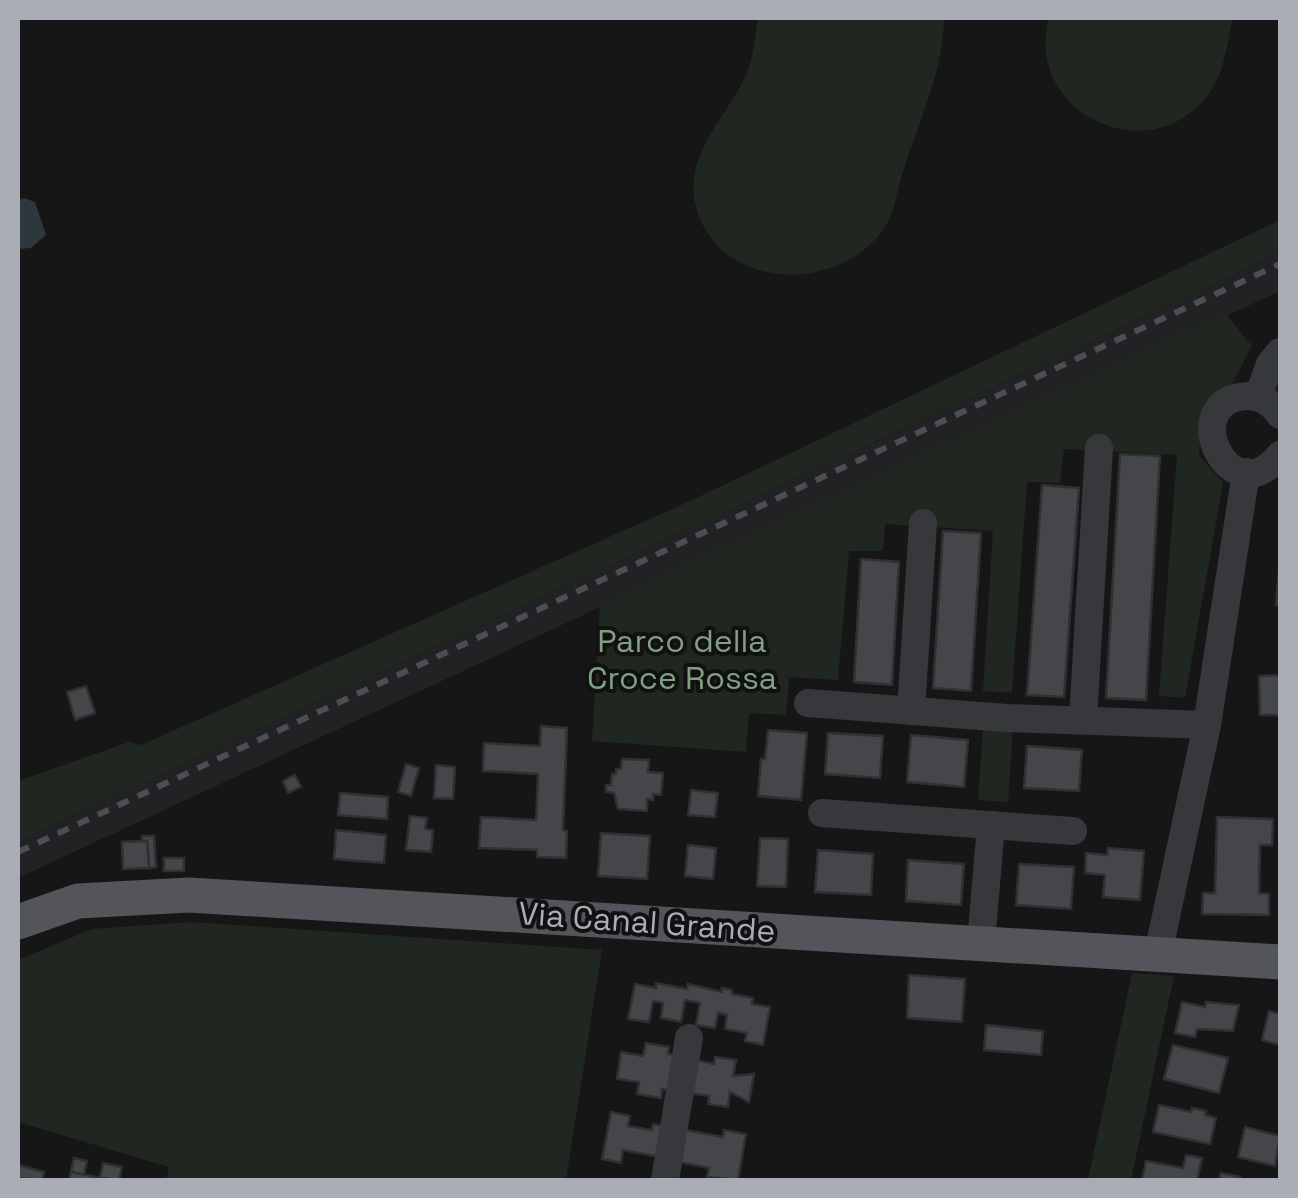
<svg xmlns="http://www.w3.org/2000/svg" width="1298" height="1198" font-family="'Space Grotesk',sans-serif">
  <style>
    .built { fill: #222224 }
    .green { fill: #202720 }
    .water { fill: #2e373c }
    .building { fill: #45464a; stroke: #303033; stroke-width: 2.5 }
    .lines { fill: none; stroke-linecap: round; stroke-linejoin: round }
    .minor { stroke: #37383c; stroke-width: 28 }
    .major { stroke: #53555b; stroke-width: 35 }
    .rail { stroke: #4c4e53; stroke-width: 6; stroke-dasharray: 12 10; stroke-linecap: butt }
    .labels { text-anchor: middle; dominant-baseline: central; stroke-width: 8; stroke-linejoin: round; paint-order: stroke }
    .park-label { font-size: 32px; fill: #80a081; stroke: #111112 }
    .street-label { font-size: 32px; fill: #a8adb6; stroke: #111112 }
  </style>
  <rect width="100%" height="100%" fill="#161617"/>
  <polygon class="built" points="1280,253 1280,291 18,878 18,841"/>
  <g class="green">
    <path d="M758 18H944C944 69 918 124 903 172 897 190 894 215 883 230 836 296 713 290 695 202 685 149 731 114 748 70 754 54 755 34 758 18Z"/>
    <path d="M1049 18H1233C1228 38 1225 66 1215 84 1162 177 1022 118 1049 18Z"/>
    <polygon points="1280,220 1280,253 18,841 18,781 129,742 141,745 688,502"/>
    <polygon points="1225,313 1252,346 1232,384 1203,413 1199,455 1223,483 1185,698 1159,696 1177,455 1064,449 1060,483 1027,482 1012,693 983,691 993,531 885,524 883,551 849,551 838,680 789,677 786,715 749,713 746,752 592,741 600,604"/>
    <polygon points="983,728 1013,729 1008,802 978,800"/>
    <polygon points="191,922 602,950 566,1180 166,1180 169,1167 18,1122 18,960 92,929"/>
    <polygon points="1132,973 1174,976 1131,1180 1088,1180"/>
  </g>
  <polygon class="water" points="24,198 35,202 46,235 31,248 18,249 18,200"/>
  <g class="building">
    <polygon points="1120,454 1160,456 1146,700 1106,698"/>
    <polygon points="1042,485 1079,488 1064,697 1027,695"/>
    <polygon points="943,531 981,533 971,691 933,688"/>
    <polygon points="861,559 899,562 892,685 854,682"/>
    <polygon points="1279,570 1280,570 1280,606 1276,605"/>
    <polygon points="1280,675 1280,715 1260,715 1259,676"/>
    <polygon points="86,686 95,713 75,720 67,692"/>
    <polygon points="541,726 567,728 563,830 567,831 566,858 537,857 537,850 479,848 481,817 536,820 538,774 483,771 484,743 540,746"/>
    <polygon points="768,730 807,733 801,800 758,796 761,759 765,759"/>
    <polygon points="828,733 883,736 880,778 825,774"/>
    <polygon points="911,735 968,740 964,787 907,782"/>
    <polygon points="1027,746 1082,750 1079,791 1024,788"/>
    <polygon points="622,759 649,760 648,772 663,773 661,795 653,794 653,800 647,799 647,811 618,809 614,793 606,792 606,785 611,785 612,774 616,774 616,769 621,769"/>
    <polygon points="406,764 419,768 411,796 398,792"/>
    <polygon points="436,765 455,767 453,799 434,798"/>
    <polygon points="295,775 301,787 288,793 283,781"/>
    <polygon points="691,790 718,793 715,817 688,815"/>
    <polygon points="340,793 388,797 387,819 338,815"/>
    <polygon points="410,816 427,818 425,829 433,830 431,852 406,850"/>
    <polygon points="1217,817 1273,819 1272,845 1260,845 1259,893 1269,894 1269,915 1202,914 1203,893 1215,893"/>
    <polygon points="336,830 386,835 384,863 334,859"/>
    <polygon points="601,833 650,836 647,879 598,876"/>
    <polygon points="142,836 154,836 156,867 149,868 147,841 142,841"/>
    <polygon points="760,838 788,839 786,887 757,886"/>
    <polygon points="142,841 147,841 149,868 123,869 122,842"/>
    <polygon points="688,845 716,848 713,879 685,876"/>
    <polygon points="1108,848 1144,851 1140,900 1103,897 1105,875 1085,873 1086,853 1107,855"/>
    <polygon points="818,850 873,854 871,895 815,892"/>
    <rect x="164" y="858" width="20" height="13"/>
    <polygon points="908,860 964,864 961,905 906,901"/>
    <polygon points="1019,864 1074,867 1071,909 1016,905"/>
    <polygon points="909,975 965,979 962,1022 907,1018"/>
    <polygon points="656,983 687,989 688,984 722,992 722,988 732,990 732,994 753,998 752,1004 770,1007 763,1045 745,1041 747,1033 725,1029 727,1015 718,1013 715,1028 696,1025 700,1003 685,1000 681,1022 661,1018 663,1003 653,1001 649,1022 628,1019 635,984 656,988"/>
    <polygon points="1182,1002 1205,1007 1206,1002 1239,1005 1233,1031 1197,1029 1195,1037 1175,1033"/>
    <polygon points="1269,1011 1280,1014 1280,1045 1262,1040"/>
    <polygon points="986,1025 1043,1031 1041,1055 984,1050"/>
    <polygon points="646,1043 669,1047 668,1054 676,1055 670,1090 662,1089 661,1098 637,1094 639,1082 617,1079 621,1052 643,1056"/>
    <polygon points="1173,1045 1228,1058 1219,1093 1164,1079"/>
    <polygon points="715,1057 736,1060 733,1076 754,1074 749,1102 730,1092 728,1107 708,1104 709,1096 689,1093 695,1060 714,1064"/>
    <polygon points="1159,1105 1191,1112 1192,1108 1206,1111 1205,1115 1216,1118 1210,1144 1153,1132"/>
    <polygon points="611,1112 630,1116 628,1126 652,1130 653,1124 666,1127 660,1157 623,1150 621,1163 602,1159"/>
    <polygon points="1245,1127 1280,1136 1275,1166 1238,1157"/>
    <polygon points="685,1130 723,1137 724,1130 746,1134 738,1180 707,1177 709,1168 679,1162"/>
    <polygon points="1186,1155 1202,1158 1197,1180 1142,1180 1146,1161 1183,1168"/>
    <polygon points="74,1158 87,1161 84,1175 71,1172"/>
    <polygon points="103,1163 122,1167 119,1180 100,1178"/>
    <polygon points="18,1165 44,1172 42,1180 18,1178"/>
    <polygon points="71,1172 111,1180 69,1180"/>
    <polygon points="1221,1173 1240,1177 1239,1180 1219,1180"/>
  </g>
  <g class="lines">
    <g class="minor">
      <polyline points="1258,397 1270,364 1280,352"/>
      <path d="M1280 415C1272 403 1261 396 1247 396 1175 400 1229 518 1280 455"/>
      <polyline points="808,703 1007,718 1207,725"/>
      <polyline points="911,711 923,523"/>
      <polyline points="1083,719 1099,448"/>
      <polyline points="822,813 1073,831"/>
      <polyline points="981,943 991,825"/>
      <polyline points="1158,954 1207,725 1246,472"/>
      <polyline points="665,1180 689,1038"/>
    </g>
    <polyline class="major" points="18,922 78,901 189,895 1280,962"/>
    <polyline class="rail" points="18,852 1280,264"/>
  </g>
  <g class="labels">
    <g class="park-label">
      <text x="682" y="641">Parco della<tspan x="682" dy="37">Croce Rossa</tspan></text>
    </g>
    <g class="street-label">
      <text transform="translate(647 922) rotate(4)">Via Canal Grande</text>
    </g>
  </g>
  <rect width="1298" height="1198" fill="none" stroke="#a8adb6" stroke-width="40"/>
</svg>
